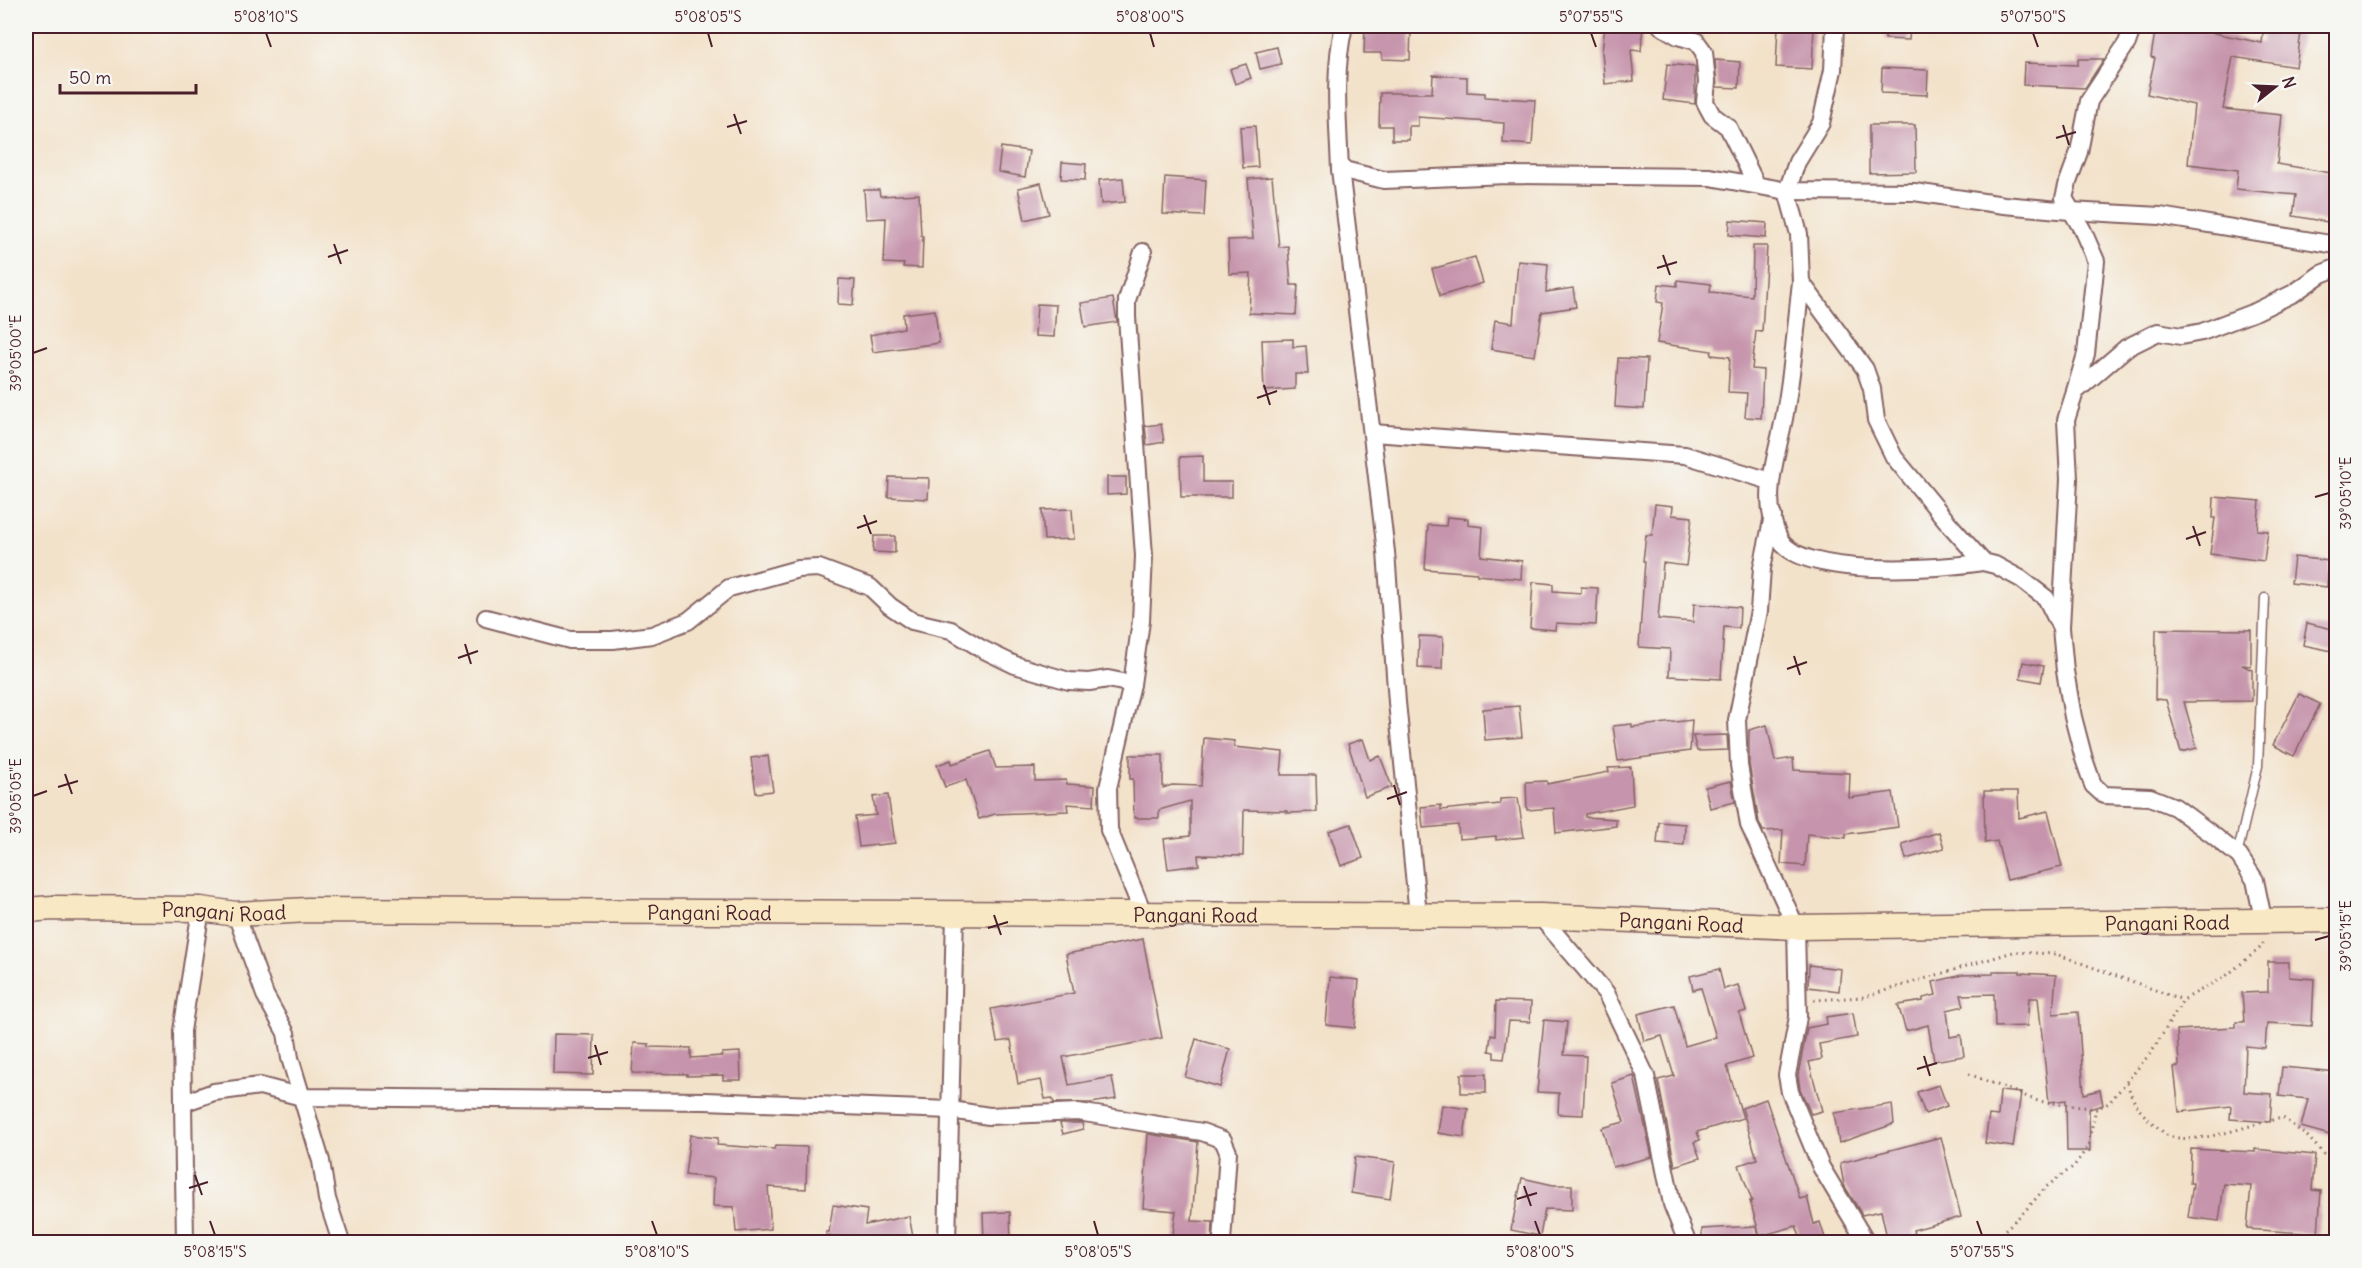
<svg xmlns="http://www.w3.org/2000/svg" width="2362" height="1268" font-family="Delius,sans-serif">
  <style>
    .building { fill: #c694ac }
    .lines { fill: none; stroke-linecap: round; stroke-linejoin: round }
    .service-casing { stroke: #856363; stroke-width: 11 }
    .minor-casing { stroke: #856363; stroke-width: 20 }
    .secondary-casing { stroke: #856363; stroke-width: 27 }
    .path { stroke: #856363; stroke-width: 3; stroke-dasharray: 1.5 4.5; stroke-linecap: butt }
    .service { stroke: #fff; stroke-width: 8 }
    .minor { stroke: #fff; stroke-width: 16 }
    .secondary { stroke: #f8e8c3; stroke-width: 24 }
    .ticks { fill: none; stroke: #4a1f2b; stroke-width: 2 }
    .labels { text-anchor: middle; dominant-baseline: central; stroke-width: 5; stroke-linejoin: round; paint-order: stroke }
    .street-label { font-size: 20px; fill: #4a1f2b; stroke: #f6f6f2 }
    .neatline { fill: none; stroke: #4a1f2b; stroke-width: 2 }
    .ticks-label { font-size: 15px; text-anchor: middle; fill: #4a1f2b }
  </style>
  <rect width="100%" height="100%" fill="#f6f6f2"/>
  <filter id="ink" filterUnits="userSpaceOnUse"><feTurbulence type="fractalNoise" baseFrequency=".0167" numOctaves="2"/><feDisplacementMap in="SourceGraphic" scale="12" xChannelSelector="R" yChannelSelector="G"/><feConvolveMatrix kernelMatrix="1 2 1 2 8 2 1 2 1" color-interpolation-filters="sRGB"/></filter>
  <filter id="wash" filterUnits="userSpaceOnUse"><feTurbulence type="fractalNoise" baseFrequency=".008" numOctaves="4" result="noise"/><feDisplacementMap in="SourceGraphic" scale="24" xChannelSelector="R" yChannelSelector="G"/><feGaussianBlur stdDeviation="1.35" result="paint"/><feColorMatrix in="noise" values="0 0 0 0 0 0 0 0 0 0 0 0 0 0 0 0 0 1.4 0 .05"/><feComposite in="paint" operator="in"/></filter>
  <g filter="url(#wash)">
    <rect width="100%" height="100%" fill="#f3e2ca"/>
    <g id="blocks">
      <g class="building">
        <polygon points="1365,26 1411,26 1410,60 1382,59 1382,53 1364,53"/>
        <polygon points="1605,26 1643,26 1641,51 1631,50 1634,81 1605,84 1602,52"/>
        <polygon points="1778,26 1814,26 1812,69 1776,67"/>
        <polygon points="1885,26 1910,26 1909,40 1885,39"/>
        <polygon points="2156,26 2186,26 2186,27 2262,43 2264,26 2302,26 2296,67 2233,57 2223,109 2282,115 2277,164 2337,174 2334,223 2293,216 2296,195 2236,189 2238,170 2188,164 2194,105 2147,94 2155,58 2151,57"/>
        <polygon points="1277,47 1281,64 1260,69 1256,52"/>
        <polygon points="2078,59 2104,59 2085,88 2023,85 2024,63 2078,65"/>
        <polygon points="1715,60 1740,62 1739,88 1717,87"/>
        <polygon points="1246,64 1251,78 1235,84 1230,69"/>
        <polygon points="1667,64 1695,67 1695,104 1663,100"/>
        <polygon points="1882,68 1928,70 1927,95 1881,93"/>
        <polygon points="1433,75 1467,77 1467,92 1485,93 1485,97 1535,100 1532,145 1503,143 1504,123 1418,117 1418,126 1409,126 1409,140 1392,140 1392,126 1379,126 1380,93 1432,93"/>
        <polygon points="1869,125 1915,125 1916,172 1869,173"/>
        <polygon points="1255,126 1258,167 1243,168 1240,127"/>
        <polygon points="1001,147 1029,151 1025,177 998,172"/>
        <polygon points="1062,162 1086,164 1085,180 1061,179"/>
        <polygon points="1165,177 1206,180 1204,216 1163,214"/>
        <polygon points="1272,177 1279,247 1288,246 1291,285 1298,285 1296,315 1249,313 1251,273 1229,274 1228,240 1253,239 1248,179"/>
        <polygon points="1123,178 1125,202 1101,204 1099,180"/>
        <polygon points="1041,183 1049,214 1025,220 1018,188"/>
        <polygon points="864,190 879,190 880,196 919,194 921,236 923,236 922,268 903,267 904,264 884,263 886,218 866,219"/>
        <polygon points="1730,220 1767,223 1766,238 1729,235"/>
        <polygon points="1753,246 1767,246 1762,332 1756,331 1752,369 1763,370 1761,418 1745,417 1747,393 1728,392 1730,357 1711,355 1712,351 1657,343 1663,303 1657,302 1659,284 1677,286 1677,280 1711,284 1710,292 1752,296"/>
        <polygon points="1475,257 1483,283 1440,296 1432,269"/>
        <polygon points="1518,261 1548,264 1546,292 1573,288 1576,307 1542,312 1535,356 1491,349 1495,320 1513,323"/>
        <polygon points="839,279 855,280 853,305 838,304"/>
        <polygon points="1113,298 1117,322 1085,327 1081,303"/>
        <polygon points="1037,304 1056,305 1054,337 1035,336"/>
        <polygon points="935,310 939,343 873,352 870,335 904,328 903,314"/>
        <polygon points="1293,339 1293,347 1306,346 1308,374 1295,374 1295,389 1264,391 1262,340"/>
        <polygon points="1618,358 1647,359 1644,409 1615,407"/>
        <polygon points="1161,424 1164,442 1147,445 1145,426"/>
        <polygon points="1203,456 1203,482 1232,482 1232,497 1181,497 1180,457"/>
        <polygon points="889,477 929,478 928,499 888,497"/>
        <polygon points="1107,477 1126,477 1126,494 1107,495"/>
        <polygon points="2214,497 2260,501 2257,530 2268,531 2264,561 2210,554 2215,518 2213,518"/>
        <polygon points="1655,504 1673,506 1672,515 1692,517 1686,566 1663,563 1658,619 1693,622 1694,604 1740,607 1739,628 1724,627 1721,679 1669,676 1670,649 1639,647 1645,561 1643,561 1646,535 1652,535"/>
        <polygon points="1072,509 1074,539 1044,540 1042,510"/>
        <polygon points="1447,517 1468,519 1468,525 1483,527 1481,556 1522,561 1521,579 1477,575 1477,573 1425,569 1428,525 1446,526"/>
        <polygon points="874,536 895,536 895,553 873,552"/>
        <polygon points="2294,557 2329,561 2327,587 2291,583"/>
        <polygon points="1533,582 1553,584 1553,591 1581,593 1581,587 1598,588 1596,625 1556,623 1555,630 1530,628"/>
        <polygon points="2307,623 2337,630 2337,652 2303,645"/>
        <polygon points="2156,629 2251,630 2251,666 2242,665 2252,670 2252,701 2184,702 2197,748 2181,752 2166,700 2155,699"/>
        <polygon points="1419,636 1443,637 1442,669 1418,668"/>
        <polygon points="2023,662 2044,666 2041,682 2020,678"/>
        <polygon points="2299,694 2320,704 2294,756 2273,745"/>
        <polygon points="1519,706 1522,737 1485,740 1483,709"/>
        <polygon points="1692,720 1690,751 1618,761 1613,726 1632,724 1632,727"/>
        <polygon points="1767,725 1775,761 1793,758 1794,770 1850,773 1849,798 1893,792 1898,827 1846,834 1846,838 1807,834 1805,866 1781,864 1783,830 1763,831 1759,822 1749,764 1749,730"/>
        <polygon points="1727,735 1728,750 1697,751 1693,736"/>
        <polygon points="1204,738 1235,741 1234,747 1283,752 1281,775 1316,775 1317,812 1287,813 1287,811 1244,810 1243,856 1198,855 1199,865 1168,869 1164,839 1190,836 1190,801 1159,810 1159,818 1134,818 1133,779 1130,779 1130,755 1163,755 1163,788 1172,785 1201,786"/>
        <polygon points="1363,739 1370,760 1380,756 1392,787 1365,797 1348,744"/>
        <polygon points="990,751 996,768 1035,767 1035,781 1066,780 1067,784 1095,786 1094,806 1067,804 1068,811 995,814 979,819 966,780 945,787 937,765 951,760 952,764"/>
        <polygon points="768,756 773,791 756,793 751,758"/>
        <polygon points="1631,767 1633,805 1585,814 1585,817 1616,819 1616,826 1556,833 1554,808 1527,810 1526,782 1547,781 1547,784 1609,772 1608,768"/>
        <polygon points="1731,781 1735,802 1710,808 1705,787"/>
        <polygon points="1984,791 2018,791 2019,818 2048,811 2062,867 2007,880 1997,841 1985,843"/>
        <polygon points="888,795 895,843 859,847 855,817 876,815 873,797"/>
        <polygon points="1518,798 1524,837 1496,840 1496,836 1459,839 1458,825 1423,828 1421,807 1441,805 1441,810 1500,804 1500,799"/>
        <polygon points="1659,822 1685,824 1684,845 1657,843"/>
        <polygon points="1351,824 1363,858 1341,866 1329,831"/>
        <polygon points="1939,832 1944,848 1906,859 1902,844"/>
        <polygon points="1143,939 1162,1038 1063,1057 1069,1085 1112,1077 1116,1099 1091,1103 1054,1103 1052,1098 1045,1099 1041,1080 1018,1084 1011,1040 997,1042 991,1009 1074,993 1066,954"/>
        <polygon points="2268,962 2289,962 2289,977 2314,979 2312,1026 2267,1023 2265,1048 2246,1046 2244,1092 2272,1094 2270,1122 2230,1119 2231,1106 2179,1112 2174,1067 2179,1066 2177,1030 2236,1027 2236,1022 2244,1022 2242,993 2268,992"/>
        <polygon points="1809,965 1841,969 1839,991 1808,987"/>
        <polygon points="1719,969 1724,989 1738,985 1746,1011 1739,1013 1752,1058 1727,1066 1743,1118 1697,1132 1700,1140 1694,1142 1700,1158 1675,1166 1658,1080 1674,1076 1662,1036 1644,1041 1638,1014 1674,1005 1685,1046 1716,1037 1701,988 1693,990 1690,976"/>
        <polygon points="1993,971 2020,971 2020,973 2056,975 2053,1014 2078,1012 2084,1094 2100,1090 2103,1105 2089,1109 2090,1151 2067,1151 2066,1100 2049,1102 2038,998 2029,998 2027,1026 1995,1027 1994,994 1961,995 1964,1006 1947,1010 1950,1037 1961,1035 1964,1056 1934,1061 1928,1025 1906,1031 1898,1005 1923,1001 1923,998 1936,995 1933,982 1962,975 1993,974"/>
        <polygon points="1330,977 1359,980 1355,1028 1326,1025"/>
        <polygon points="1496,1001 1531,1002 1530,1022 1509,1021 1504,1059 1494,1058 1494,1052 1489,1051 1491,1035 1495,1036"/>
        <polygon points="1853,1013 1857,1037 1819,1044 1822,1059 1809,1062 1822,1111 1811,1114 1800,1089 1798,1075 1807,1028 1827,1024 1826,1017"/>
        <polygon points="1544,1020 1567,1022 1564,1055 1586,1056 1583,1115 1558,1114 1559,1093 1537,1092"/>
        <polygon points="554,1034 594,1035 593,1075 553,1074"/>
        <polygon points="1196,1039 1230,1049 1220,1087 1185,1077"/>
        <polygon points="634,1043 649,1044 649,1047 691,1048 691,1058 722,1056 722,1053 740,1052 741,1080 723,1080 723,1075 687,1076 687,1074 632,1073"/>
        <polygon points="2282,1067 2337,1072 2337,1137 2301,1127 2308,1099 2279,1096"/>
        <rect x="1461" y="1074" width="25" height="19"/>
        <polygon points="1634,1076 1652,1157 1613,1167 1602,1128 1624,1122 1612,1083"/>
        <polygon points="1939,1085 1947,1106 1925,1114 1917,1092"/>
        <polygon points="2000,1091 2021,1093 2013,1147 1985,1143 1989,1115 1998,1116"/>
        <polygon points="1766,1099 1800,1199 1807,1197 1814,1224 1820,1222 1825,1238 1812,1242 1802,1242 1796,1226 1760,1236 1750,1201 1752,1201 1739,1165 1757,1159 1742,1108"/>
        <polygon points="1892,1104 1894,1124 1839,1143 1834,1113"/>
        <polygon points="1442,1105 1468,1109 1464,1137 1438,1133"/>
        <polygon points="1060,1123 1082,1123 1083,1129 1063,1134"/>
        <polygon points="1148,1134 1198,1142 1192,1221 1213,1222 1212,1242 1172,1242 1176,1211 1143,1208"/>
        <polygon points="690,1135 718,1138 717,1145 774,1149 775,1146 807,1147 806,1189 768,1187 771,1229 736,1232 734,1207 713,1206 714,1178 685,1175"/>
        <polygon points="1941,1137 1961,1217 1913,1230 1916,1242 1888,1242 1881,1211 1862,1215 1844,1185 1840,1163"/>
        <polygon points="2191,1149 2255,1152 2255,1149 2315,1155 2312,1190 2321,1191 2318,1234 2247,1229 2251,1186 2224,1184 2219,1221 2188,1217 2193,1183 2190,1183"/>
        <polygon points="1355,1157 1395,1162 1390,1199 1351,1193"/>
        <polygon points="1522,1178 1553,1185 1572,1185 1572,1210 1545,1209 1540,1236 1511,1230"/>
        <polygon points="833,1205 867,1210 865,1225 909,1216 914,1242 882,1242 826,1235 826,1232 829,1232"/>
        <polygon points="1010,1212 1011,1242 984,1242 983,1213"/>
        <polygon points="1756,1226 1759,1242 1702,1242 1702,1229"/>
      </g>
    </g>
  </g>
  <g filter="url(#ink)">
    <use href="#blocks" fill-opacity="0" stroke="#856363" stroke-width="1.5"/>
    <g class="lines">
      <g class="service-casing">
        <polyline id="service" points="2237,855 2258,766 2265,598"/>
      </g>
      <g class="minor-casing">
        <g id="minor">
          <path d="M1344 26C1333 71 1338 122 1340 169L1384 180 1507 175 1710 177 1787 191 1914 192 2004 205 2070 211 2160 216 2336 245"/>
          <polyline points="1661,26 1678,36 1696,41 1704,52 1707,82 1705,102 1712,115 1728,127 1756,184"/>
          <polyline points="1835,26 1833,70 1821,123 1797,162 1787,191 1799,234 1801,282 1865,369 1872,389 1876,420 1894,457 1950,525 1983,562 1995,565 2021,579 2046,598 2061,628 2065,671 2073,717 2084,759 2093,785 2104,795 2150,797 2175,807 2213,835 2239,856 2255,880 2263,919"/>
          <polyline points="1340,169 1386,552 1397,702 1418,915"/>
          <polyline points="1143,252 1127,300 1127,317 1144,556 1141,621 1132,684 1108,788 1109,830 1144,915"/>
          <path d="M1801 282C1796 326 1793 370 1785 413 1778 455 1759 497 1779 538 1798 579 1944 569 1983 562"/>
          <polyline points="2075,391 2086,354 2096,261 2082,229 2064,198 2068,182 2079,152 2089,101 2127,43 2133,26"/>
          <polyline points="1372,433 1685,455 1770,481"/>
          <polyline points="1773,516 1762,568 1759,611 1737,720 1739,765 1749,825 1796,927 1798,1017 1787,1075 1790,1092 1821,1167 1866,1242"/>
          <polyline points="486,618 570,640 613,640 652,635 688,621 729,588 798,569 819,568 870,587 890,606 912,621 951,630 982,649 1015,665 1069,681 1089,682 1108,679 1132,684"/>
          <polyline points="2061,627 2069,479 2066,420 2075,392 2126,348 2158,332 2181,336 2202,332 2257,311 2294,293 2321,274 2336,268"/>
          <polyline points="236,914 265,995 286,1033 290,1058 321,1161 327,1199 341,1242"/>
          <polyline points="1540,916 1606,993 1646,1076 1672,1204 1687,1242"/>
          <polyline points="183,1103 214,1092 260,1086 302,1097 705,1101 951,1110 989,1116 1078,1112 1202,1132 1223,1140 1228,1152 1222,1242"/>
          <polyline points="185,1242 182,1031 201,909"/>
          <polyline points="947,1242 955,913"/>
        </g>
      </g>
      <g class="secondary-casing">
        <g id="secondary">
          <path id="s1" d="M26 910 53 908 201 909 236 914 308 910 1540 916 1796 927 2336 920"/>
        </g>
      </g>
      <g class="path">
        <polyline points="1814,1000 1864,997 2013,952 2056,954 2183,1000"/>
        <polyline points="1969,1074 2038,1101 2096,1109 2109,1103 2153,1050 2183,1000 2226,976 2259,949 2265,941"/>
        <path d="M2127 1083C2133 1102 2139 1112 2155 1125 2159 1128 2164 1134 2169 1136 2202 1146 2250 1123 2283 1118L2308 1137 2336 1167"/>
        <polyline points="1992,1242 2024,1212 2046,1187 2074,1166 2087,1148 2096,1109"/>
      </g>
      <use href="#service" class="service"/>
      <use href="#minor" class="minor"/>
      <use href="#secondary" class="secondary"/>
    </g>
  </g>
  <path class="ticks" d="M266 33 271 47M708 33 712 47M1150 33 1154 47M1591 33 1596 47M2033 33 2038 47M734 114 741 134M2063 125 2069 145M727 127 747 121M2056 138 2076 132M334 244 341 264M1663 255 1670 275M328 257 348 250M1657 268 1677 262M33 353 47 348M1264 385 1270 405M1257 398 1277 391M2315 497 2329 493M864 515 871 534M2193 526 2200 546M857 528 877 521M2186 539 2206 532M465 644 471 664M1794 656 1800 675M458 658 478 651M1787 669 1807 662M65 774 72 794M1394 785 1400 805M58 787 78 781M33 796 47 791M1387 799 1407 792M994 915 1001 935M988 928 1008 922M2315 940 2329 936M595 1045 601 1065M1924 1056 1930 1076M588 1058 608 1052M1917 1069 1937 1063M195 1175 202 1195M1524 1186 1531 1206M189 1188 208 1182M1517 1199 1537 1193M210 1221 215 1235M652 1221 657 1235M1094 1221 1098 1235M1535 1221 1540 1235M1977 1221 1982 1235"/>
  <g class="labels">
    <g class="street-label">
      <text stroke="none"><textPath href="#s1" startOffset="198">Pangani Road</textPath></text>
      <text stroke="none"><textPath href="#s1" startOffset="684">Pangani Road</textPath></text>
      <text stroke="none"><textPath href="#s1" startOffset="1170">Pangani Road</textPath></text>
      <text stroke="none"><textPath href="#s1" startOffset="2142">Pangani Road</textPath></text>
      <text stroke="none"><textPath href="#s1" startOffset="1656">Pangani Road</textPath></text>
    </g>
  </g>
  <rect width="2362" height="1268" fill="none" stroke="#f6f6f2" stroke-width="66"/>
  <g transform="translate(2275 87) rotate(72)" stroke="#f6f6f2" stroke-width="4.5" paint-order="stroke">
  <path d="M0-4.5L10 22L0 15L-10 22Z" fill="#4a1f2b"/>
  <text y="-9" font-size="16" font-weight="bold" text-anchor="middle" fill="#4a1f2b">N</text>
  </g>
  <path d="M60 84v9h136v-9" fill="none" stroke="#4a1f2b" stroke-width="3"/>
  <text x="69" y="84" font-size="18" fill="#4a1f2b" stroke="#f6f6f2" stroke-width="4.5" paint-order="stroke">50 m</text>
  <rect x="33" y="33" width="2296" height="1202" class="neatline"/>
  <g class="ticks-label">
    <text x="266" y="22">5°08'10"S</text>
    <text x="708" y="22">5°08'05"S</text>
    <text x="1150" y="22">5°08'00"S</text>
    <text x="1591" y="22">5°07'55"S</text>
    <text x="2033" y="22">5°07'50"S</text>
    <text transform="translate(16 353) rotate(-90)" y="5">39°05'00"E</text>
    <text transform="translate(2346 493) rotate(-90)" y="5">39°05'10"E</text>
    <text transform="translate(16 796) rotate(-90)" y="5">39°05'05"E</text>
    <text transform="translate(2346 936) rotate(-90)" y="5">39°05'15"E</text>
    <text x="215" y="1257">5°08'15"S</text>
    <text x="657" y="1257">5°08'10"S</text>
    <text x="1098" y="1257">5°08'05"S</text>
    <text x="1540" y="1257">5°08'00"S</text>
    <text x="1982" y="1257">5°07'55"S</text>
  </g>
</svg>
